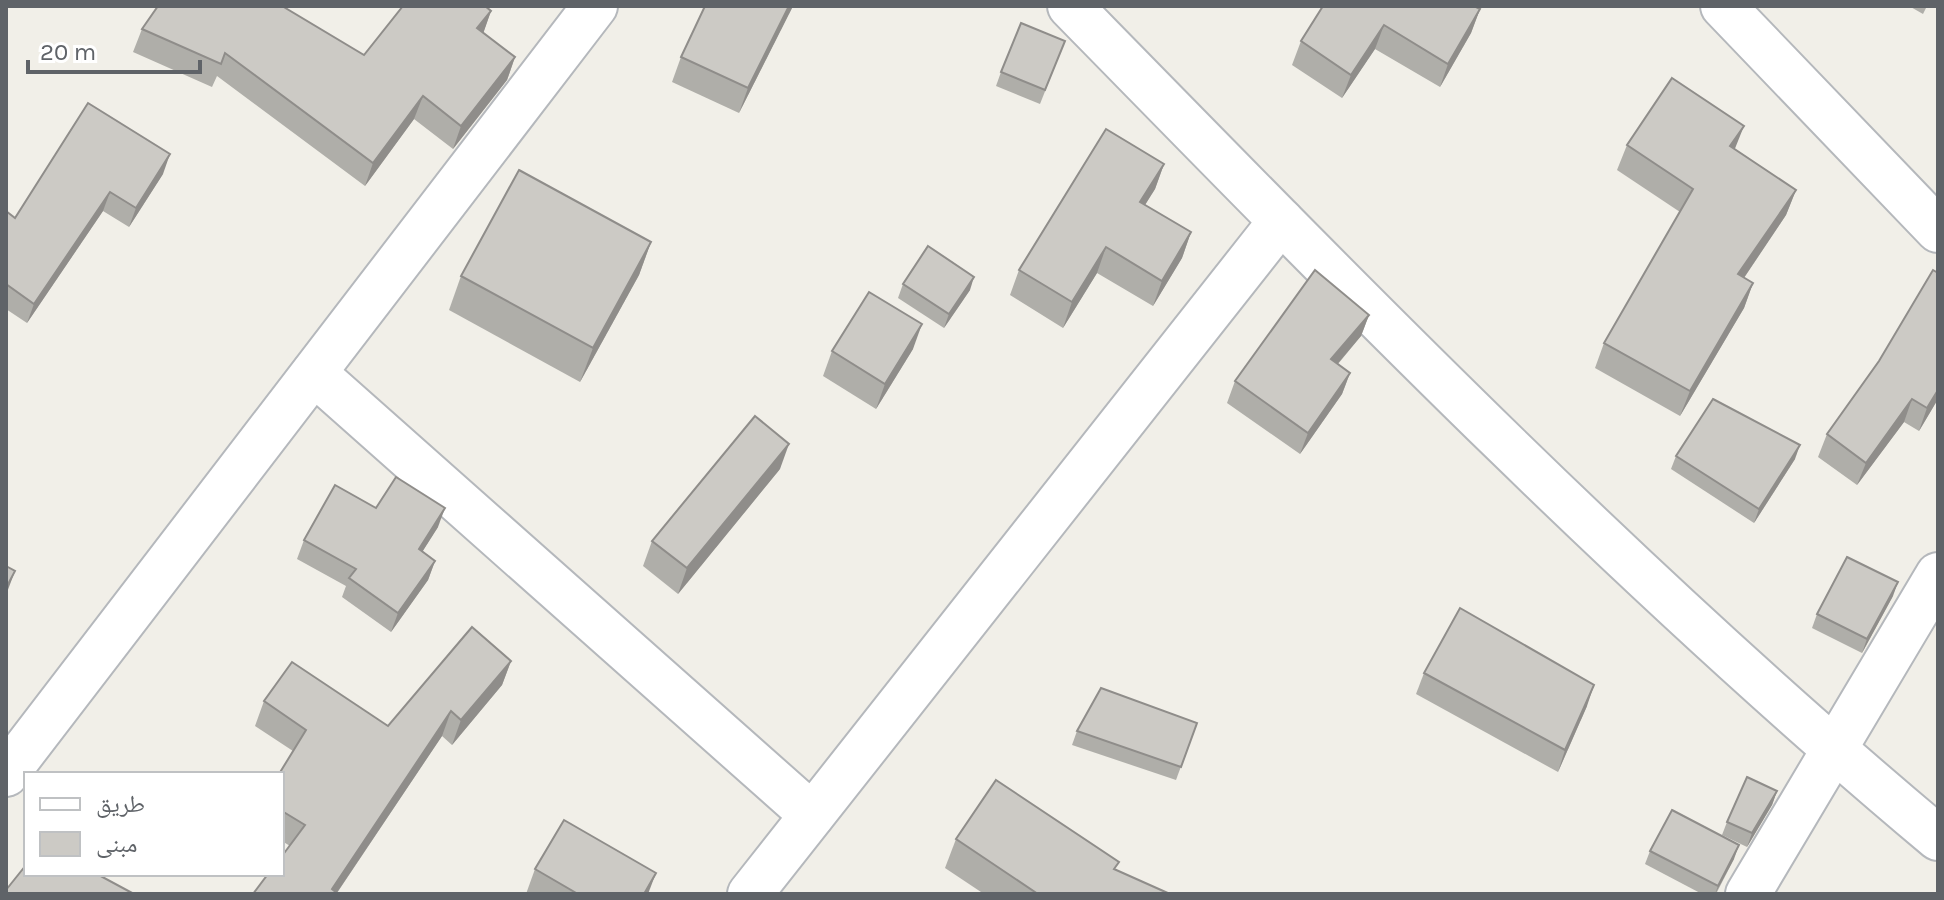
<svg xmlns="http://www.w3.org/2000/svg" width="1944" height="900" font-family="Karla,'Noto Naskh Arabic',sans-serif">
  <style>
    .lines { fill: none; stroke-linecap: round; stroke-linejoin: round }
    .minor-casing { stroke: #b5b8bc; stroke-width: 48 }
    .minor { stroke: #fff; stroke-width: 44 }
    .wall { fill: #afaea9 }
    .shaded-wall { fill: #8f8d8a }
    .building { fill: #cccac5; stroke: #8f8d8a; stroke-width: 2 }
  </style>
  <rect width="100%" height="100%" fill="#f1efe8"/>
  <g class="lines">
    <g class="minor-casing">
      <g id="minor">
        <path d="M1070 6C1350 292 1631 581 1938 838"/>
        <polyline points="1723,6 1938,230"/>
        <polyline points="314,373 812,815"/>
        <polyline points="6,774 595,6"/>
        <polyline points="750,894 1281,221"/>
        <polyline points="1748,894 1938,575"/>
      </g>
    </g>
    <use href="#minor" class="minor"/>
  </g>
  <g class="wall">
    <polygon points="156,6 282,6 364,55 491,11 483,33 515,57 507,80 453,149 414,119 365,186 217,76 212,87 133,52 142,29 157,7"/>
    <polygon points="705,6 793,6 739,113 672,82 681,57"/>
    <polygon points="1323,6 1480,9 1471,33 1440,87 1375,49 1342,98 1292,65 1301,41"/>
    <polygon points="1909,6 1927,6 1923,14"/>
    <polygon points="1065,41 1040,104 996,86 1001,72"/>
    <polygon points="1627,145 1735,149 1796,190 1786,215 1744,278 1753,283 1744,308 1680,416 1595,368 1604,343 1680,212 1617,170"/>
    <polygon points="1164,164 1155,189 1145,205 1191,232 1182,258 1153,306 1097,273 1063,328 1010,295 1019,270"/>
    <polygon points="163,174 129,227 103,211 27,323 6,309 6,211 15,218"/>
    <polygon points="651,242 639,275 580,382 449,310 461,276"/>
    <polygon points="1938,273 1938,399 1919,431 1904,422 1857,485 1818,457 1827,434 1879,361"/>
    <polygon points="903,284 970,290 944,328 898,298"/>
    <polygon points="1369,315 1361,336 1338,364 1350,373 1342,394 1300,454 1227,403 1235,381"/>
    <polygon points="913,349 876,409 823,376 832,351"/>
    <polygon points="1676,456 1795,459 1754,523 1671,469"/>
    <polygon points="780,469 678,594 643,566 652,541"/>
    <polygon points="376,508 438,527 422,552 435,561 428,580 391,632 342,597 346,586 297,559 304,540"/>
    <polygon points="1893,596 1862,653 1812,628 1817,614"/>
    <polygon points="511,661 502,685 452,745 442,736 337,893 290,846 282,841 282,774 293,751 255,726 264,701 388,726"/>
    <polygon points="1424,673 1587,706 1558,772 1416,694"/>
    <polygon points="1197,723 1176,780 1072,745 1077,731"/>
    <polygon points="1777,791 1772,805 1747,847 1722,835 1727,822"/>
    <polygon points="956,839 1116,870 1170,894 984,894 945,868"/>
    <polygon points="1650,851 1734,859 1716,894 1702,894 1645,864"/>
    <polygon points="535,869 648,894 526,894"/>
  </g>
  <g class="shaded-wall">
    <polygon points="789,6 793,6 739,113 748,88"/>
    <polygon points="1480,9 1471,33 1440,87 1448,64"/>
    <polygon points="491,11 483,34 477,28"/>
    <polygon points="1384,25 1375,49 1342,98 1351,75"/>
    <polygon points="515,57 507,80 453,149 461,126"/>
    <polygon points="423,96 414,119 365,186 373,163"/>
    <polygon points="1744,126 1734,151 1730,146"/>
    <polygon points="170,154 163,174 129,227 136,208"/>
    <polygon points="1164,164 1155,189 1131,227 1140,202"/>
    <polygon points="1796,190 1786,215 1729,300 1738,274"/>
    <polygon points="110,192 103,211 27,323 34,304"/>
    <polygon points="1191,232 1182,258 1153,306 1162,281"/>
    <polygon points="651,242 639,275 580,382 593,348"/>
    <polygon points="1106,247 1097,273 1063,328 1072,302"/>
    <polygon points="974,277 970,290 944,328 949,314"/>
    <polygon points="1753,283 1744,308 1680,416 1690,391"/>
    <polygon points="1369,315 1361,336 1323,381 1331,359"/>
    <polygon points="922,324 913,349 876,409 885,384"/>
    <polygon points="1350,373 1342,394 1300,454 1308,433"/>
    <polygon points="1938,390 1938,399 1919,431 1927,408"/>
    <polygon points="1912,399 1904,422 1857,485 1866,463"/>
    <polygon points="789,444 780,469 678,594 687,568"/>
    <polygon points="1800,445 1795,459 1754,523 1759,509"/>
    <polygon points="445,508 438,527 412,568 419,549"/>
    <polygon points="435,561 428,580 391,632 398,613"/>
    <polygon points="15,571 6,595 6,588"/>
    <polygon points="1898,582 1893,596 1862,653 1867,639"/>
    <polygon points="511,661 502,685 452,745 461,720"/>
    <polygon points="1594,685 1587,706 1558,772 1565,750"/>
    <polygon points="451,711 442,736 336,894 332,889"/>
    <polygon points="1777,791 1772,805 1747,847 1752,833"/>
    <polygon points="1739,845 1734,859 1715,894 1718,886"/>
    <polygon points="656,873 648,894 644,894"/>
  </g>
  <g class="building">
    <polygon points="158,6 282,6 364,55 403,6 485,6 491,11 477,28 515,57 461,126 423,96 373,163 225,53 221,64 142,29"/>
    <polygon points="705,6 789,6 748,88 681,57"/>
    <polygon points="1323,6 1474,6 1480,9 1448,64 1384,25 1351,75 1301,41"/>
    <polygon points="1021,23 1065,41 1045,90 1001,72"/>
    <polygon points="1672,78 1744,126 1730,146 1796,190 1738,274 1753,283 1690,391 1604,343 1693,189 1627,145"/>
    <polygon points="88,103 170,154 136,208 110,192 34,304 6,284 6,211 15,218"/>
    <polygon points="1106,129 1164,164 1140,202 1191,232 1162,281 1106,247 1072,302 1019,270"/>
    <polygon points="519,170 651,242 593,348 461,276"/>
    <polygon points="928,246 974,277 949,314 903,284"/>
    <polygon points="1315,270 1369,315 1331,359 1350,373 1308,433 1235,381"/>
    <polygon points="1933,270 1938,273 1938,390 1927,408 1912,399 1866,463 1827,434 1879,361"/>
    <polygon points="869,292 922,324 885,384 832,351"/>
    <polygon points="1713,399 1800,445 1759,509 1676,456"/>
    <polygon points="755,416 789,444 687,568 652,541"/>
    <polygon points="396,477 445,508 419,549 435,561 398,613 349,578 356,569 304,540 335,485 376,508"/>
    <polygon points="1847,557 1898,582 1867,639 1817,614"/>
    <polygon points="6,566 15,571 6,588"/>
    <polygon points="1460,608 1594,685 1565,750 1424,673"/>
    <polygon points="472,627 511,661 461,720 451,711 332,889 338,894 253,894 268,874 282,874 282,856 305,825 282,811 282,774 279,774 306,730 264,701 292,662 388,726"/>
    <polygon points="1101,688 1197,723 1181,767 1077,731"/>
    <polygon points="1747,777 1777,791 1752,833 1727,822"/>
    <polygon points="996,780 1119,862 1114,869 1170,894 1038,894 956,839"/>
    <polygon points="1672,810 1739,845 1718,886 1650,851"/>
    <polygon points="564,820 656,873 644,894 578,894 535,869"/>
    <polygon points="26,865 26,874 97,874 134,894 6,894 6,890"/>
  </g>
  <rect width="1944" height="900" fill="none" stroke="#5f6368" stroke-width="16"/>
  <rect x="24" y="772" width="260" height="104" fill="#ffffff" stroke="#bfc1c3" stroke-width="2"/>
  <rect x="40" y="798" width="40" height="12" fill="#ffffff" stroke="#bfc1c3" stroke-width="2"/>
  <text x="96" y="812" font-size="24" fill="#5f6368">طريق</text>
  <rect x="40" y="832" width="40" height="24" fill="#cccac5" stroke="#bfc1c3" stroke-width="2"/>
  <text x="96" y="852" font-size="24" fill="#5f6368">مبنى</text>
  <path d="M28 60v12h172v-12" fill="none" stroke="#5f6368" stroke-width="4"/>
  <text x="40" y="60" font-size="24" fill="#5f6368" stroke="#ffffff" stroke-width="6" paint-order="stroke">20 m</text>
</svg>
